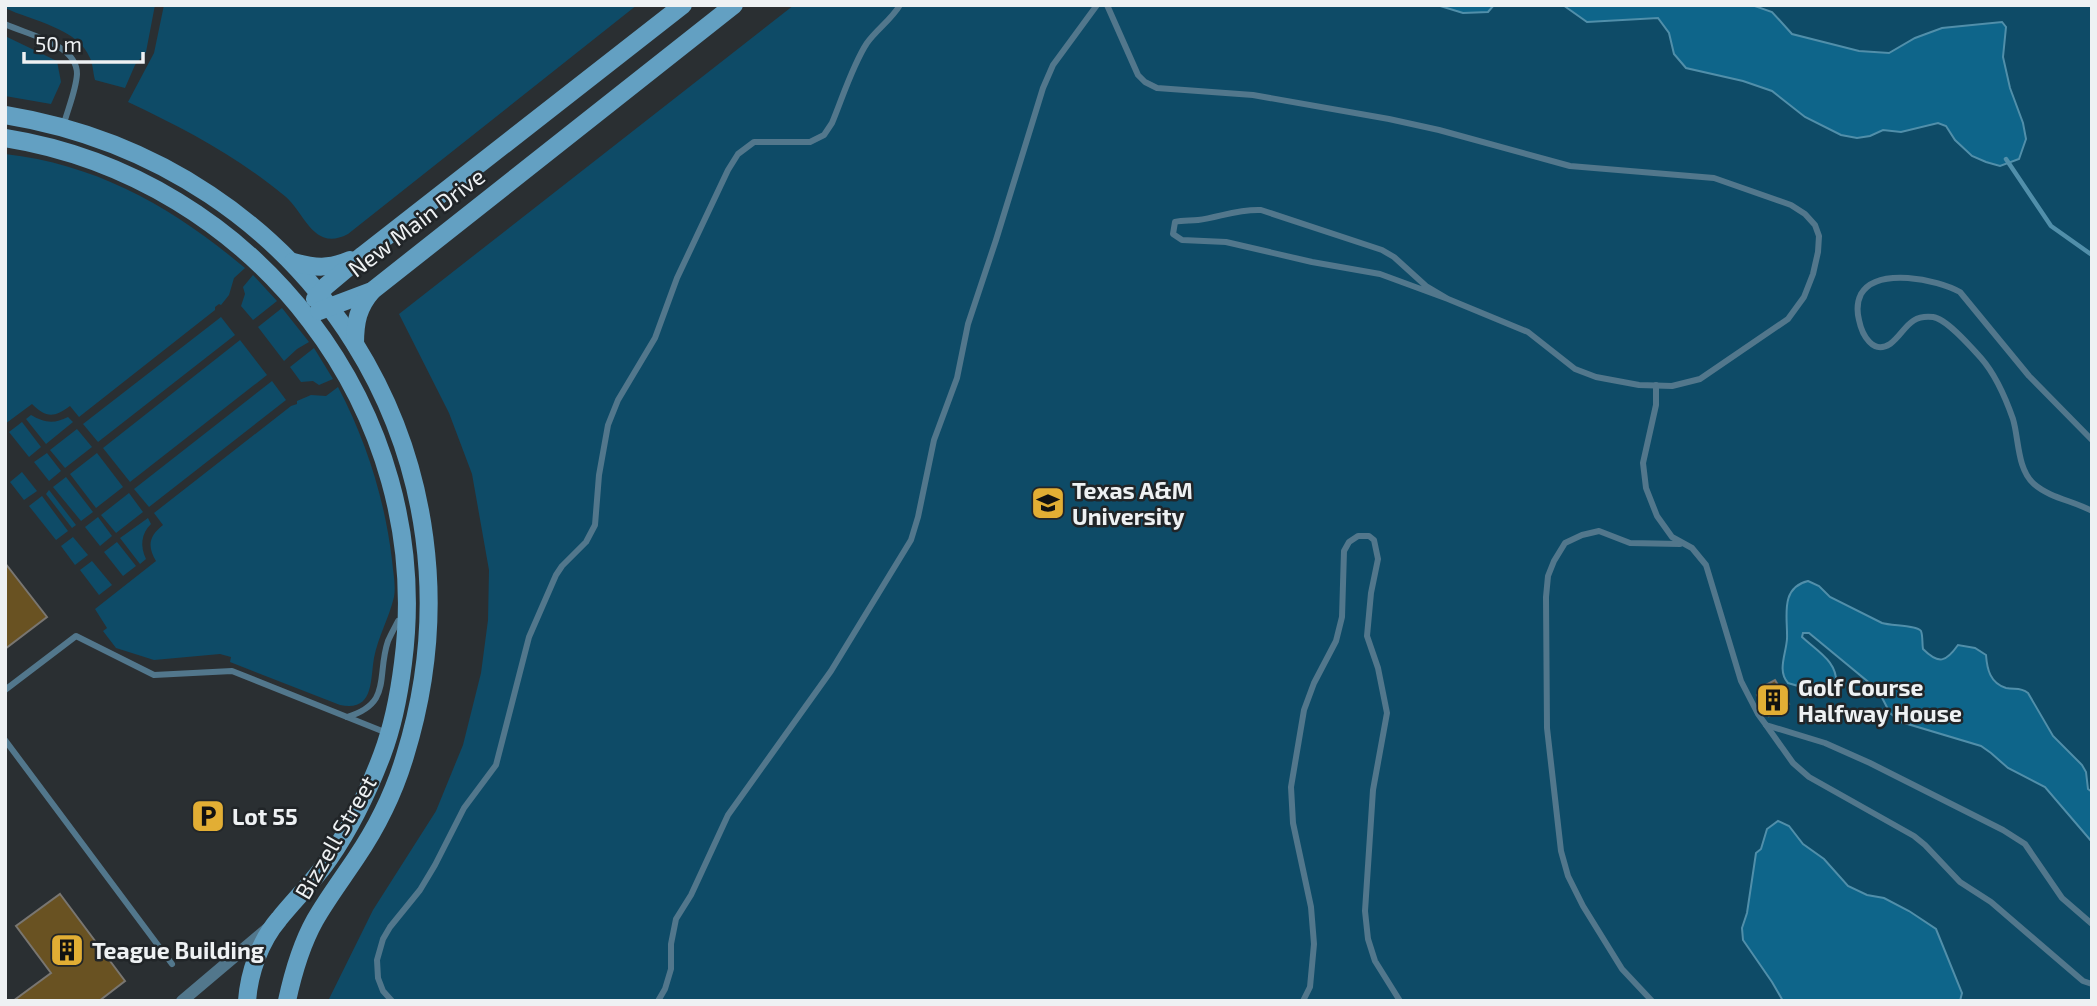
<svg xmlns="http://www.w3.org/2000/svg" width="2097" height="1006" font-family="'Exo 2',sans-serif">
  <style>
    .green { fill: #0e4b67 }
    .water { fill: #0e658a; stroke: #518faa; stroke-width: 2 }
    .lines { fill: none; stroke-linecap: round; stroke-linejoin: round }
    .stream { stroke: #518faa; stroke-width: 4.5 }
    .building { fill: #695222; stroke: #797671; stroke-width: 2 }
    .lane { stroke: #52778c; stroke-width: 6 }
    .street { stroke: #52778c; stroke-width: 12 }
    .secondary { stroke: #63a0c2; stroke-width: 18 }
    .labels { text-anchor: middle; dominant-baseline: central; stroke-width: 5; stroke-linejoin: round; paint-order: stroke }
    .street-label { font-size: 23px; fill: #eef1f3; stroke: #212528 }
    .poi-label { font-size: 23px; font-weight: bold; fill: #eef1f3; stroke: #212528; text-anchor: start }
  </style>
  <rect width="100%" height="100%" fill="#2a2f32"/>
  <g class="green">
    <path d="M5 5H155L146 52 135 65 125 88 95 80C93 73 93 64 90 58 78 28 32 21 5 8Z"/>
    <path d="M164 5H637L348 234C314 252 305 214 286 197 235 155 187 130 128 102L154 53Z"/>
    <polygon points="794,5 2092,5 2092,1001 328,1001 373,910 436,811 463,745 481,673 488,620 489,570 472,474 449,413 399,314"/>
    <polygon points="5,36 57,61 61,82 51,104 5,96"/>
    <path d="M5 154C100 165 173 208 245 268L234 278 229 295 221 305 219 304 215 307V310L79 417 70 406C54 418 46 418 32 404L5 424Z"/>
    <polygon points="253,275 277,301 253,320 241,306 245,294 243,287"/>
    <polygon points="282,308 309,342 297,349 284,361 258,327"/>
    <polygon points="221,317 235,335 98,442 83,424"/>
    <polygon points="240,340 267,375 130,482 103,448"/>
    <polygon points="314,348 333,379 319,385 313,381 301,382 290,367"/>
    <polygon points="272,381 286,400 149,507 134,489"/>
    <path d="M338 387C366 440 385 500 392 560 393 572 396 585 394 597 389 618 378 637 374 658 370 681 374 712 340 705L230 662 231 657 220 654 154 660 116 648 103 631 107 628 95 609 156 561C147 546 149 536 163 525L154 513 291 406 297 404V401L311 395 326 396Z"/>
    <path d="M31 415C45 423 54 424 68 417L73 422 46 444 26 419Z"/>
    <polygon points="22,422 41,447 29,457 9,432"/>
    <polygon points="77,429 92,447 65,468 50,450"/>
    <polygon points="47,453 61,471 49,481 34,462"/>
    <polygon points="97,453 123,487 96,508 70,474"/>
    <polygon points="22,472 37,491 24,500 10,482"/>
    <polygon points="66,477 93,512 81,521 53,487"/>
    <polygon points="49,490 76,525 72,528 46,494"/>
    <polygon points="129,493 143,512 116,533 101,515"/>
    <polygon points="42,496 68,531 56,540 29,506"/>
    <polygon points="98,517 112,536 100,546 85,527"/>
    <path d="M148 518 151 524C141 534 140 546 146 559L140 564 120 538Z"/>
    <polygon points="73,537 88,555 75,565 61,546"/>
    <polygon points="117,542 136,566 123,576 104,552"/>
    <polygon points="92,561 112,585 99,595 80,570"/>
  </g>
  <g class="water">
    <polygon points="1437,5 1494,5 1488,12 1463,13"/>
    <polygon points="1563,5 1752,5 1772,12 1792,34 1859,51 1889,53 1915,38 1942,28 2002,22 2006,27 2003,57 2010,88 2023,123 2026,139 2019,159 2000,166 1986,162 1972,156 1955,140 1946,126 1938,123 1901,132 1883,130 1870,136 1857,138 1841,135 1805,117 1772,91 1743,81 1686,68 1674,54 1669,33 1658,18 1587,22"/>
    <path d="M1808 581 1819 586 1830 597 1882 623C1891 626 1917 625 1921 631 1923 636 1922 644 1923 649 1939 665 1946 662 1958 645L1975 648 1986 655C1987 669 1990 683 2006 688 2015 690 2020 687 2028 693L2053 736 2082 765 2086 772 2088 789 2092 792V842L2045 787 2008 768 1991 753 1981 746 1901 722 1890 713 1878 690 1809 633H1803L1802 637C1817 651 1839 662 1836 686L1832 690 1815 691 1788 683C1777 671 1786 654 1787 639 1788 618 1779 588 1808 581Z"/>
    <polygon points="1778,821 1789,826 1803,844 1824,859 1848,886 1867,895 1884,898 1909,911 1936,929 1962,993 1960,1001 1783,1001 1772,982 1743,940 1742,928 1747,913 1756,853 1761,849 1767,829"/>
  </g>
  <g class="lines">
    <polyline class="stream" points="2006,159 2051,226 2092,255"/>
  </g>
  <g class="building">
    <polygon points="5,563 47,617 5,649"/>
    <polygon points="1775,680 1789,704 1769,716 1757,695 1764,691 1762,687"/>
    <polygon points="60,894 125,981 99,1001 13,1001 51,973 16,926"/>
  </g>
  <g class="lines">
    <g class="lane">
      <path d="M1107 5 1138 75 1145 82 1157 88 1253 95 1389 119 1439 130 1570 166 1714 178 1791 205 1805 214 1815 225 1819 236 1818 252 1813 274 1804 297 1788 319 1700 379 1672 386 1639 385 1596 377 1575 369 1528 332 1448 299 1380 274 1312 262 1226 242 1182 240 1173 234 1175 222C1183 220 1190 221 1198 220 1220 217 1238 209 1261 210L1382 250 1394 257 1426 286 1448 299"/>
      <path d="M5 24C28 35 77 44 77 74 76 91 67 111 63 127"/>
      <polyline points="1656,385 1656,405 1643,463 1646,488 1657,516 1672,537 1692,548 1706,565 1741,681 1758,714 1766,725 1825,743 1870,763 2003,830 2025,844 2062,898 2092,924"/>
      <path d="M2092 440 2029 376 1960 292C1937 279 1877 267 1861 294 1857 302 1857 312 1859 320 1862 335 1873 355 1890 344 1905 333 1908 314 1933 317 1947 319 1971 347 1981 358 1995 374 2006 399 2013 419 2019 439 2017 469 2034 484 2050 498 2074 501 2092 511"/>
      <polyline points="5,690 76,636 154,675 232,671 387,733"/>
      <path d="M347 717C393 703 376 676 388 641 391 634 395 627 398 621"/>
      <polyline points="1766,725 1793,763 1809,777 1914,836 1925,845 1960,882 1991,902 2083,981 2092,984"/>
      <polyline points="5,740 172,964"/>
      <path d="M392 1001 383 991 378 978 377 960 383 939 390 927 420 890 435 865 464 808 496 765 529 637 556 575 562 566 586 542 595 525 599 475 608 425 618 400 655 338 677 278 728 170 738 154 754 142H810L824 135 832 123C842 99 853 64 867 43 877 29 891 20 900 5"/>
      <polyline points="658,1001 665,989 671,969 671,944 676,919 691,895 728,815 831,671 911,540 918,517 934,440 957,378 968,324 996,240 1043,88 1053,65 1097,5"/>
      <polyline points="1303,1001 1310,987 1314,944 1311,907 1293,823 1291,787 1304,710 1314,683 1336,641 1342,617 1344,551 1349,542 1358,536 1369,536 1374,540 1378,559 1371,593 1367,636 1378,668 1387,713 1373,790 1365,911 1368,939 1375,961 1400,1001"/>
      <polyline points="1652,1001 1622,969 1583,906 1568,876 1561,851 1547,728 1546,597 1548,576 1554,561 1565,543 1582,535 1599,531 1630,543 1680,544"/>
    </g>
    <polyline class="street" points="182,1001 267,929"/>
    <g class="secondary">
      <path d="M5 115C311 165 497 459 405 756 394 793 377 827 356 858 342 879 327 899 315 920 301 945 293 973 287 1001"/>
      <path d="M5 138C255 178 436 411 403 663 399 695 393 726 382 755 368 792 351 827 329 859 314 881 295 899 279 919 260 941 249 973 247 1001"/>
      <path d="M293 262C315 268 329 269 350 260"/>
      <polyline points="315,299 326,286 363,255 683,5"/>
      <polyline points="319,311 372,291 734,5"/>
      <path d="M355 344C355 322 358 307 372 291"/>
    </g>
  </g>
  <defs>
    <g id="university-square" transform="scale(1.75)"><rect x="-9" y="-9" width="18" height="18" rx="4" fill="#e2ae34" stroke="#212528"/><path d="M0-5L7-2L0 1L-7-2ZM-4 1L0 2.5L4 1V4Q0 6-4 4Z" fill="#111"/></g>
    <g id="building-square" transform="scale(1.75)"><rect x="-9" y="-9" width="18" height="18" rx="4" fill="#e2ae34" stroke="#212528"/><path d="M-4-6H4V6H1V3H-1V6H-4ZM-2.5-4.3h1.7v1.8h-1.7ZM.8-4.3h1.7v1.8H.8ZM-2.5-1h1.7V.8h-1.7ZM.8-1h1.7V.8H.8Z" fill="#111"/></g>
    <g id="parking-square" transform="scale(1.75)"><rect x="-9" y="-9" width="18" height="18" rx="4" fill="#e2ae34" stroke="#212528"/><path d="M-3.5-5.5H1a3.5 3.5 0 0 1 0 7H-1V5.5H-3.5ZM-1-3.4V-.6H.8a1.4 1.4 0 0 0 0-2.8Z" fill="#111"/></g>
  </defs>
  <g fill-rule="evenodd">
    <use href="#university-square" x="1048" y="503"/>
    <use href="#building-square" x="1773" y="700"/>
    <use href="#parking-square" x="208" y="816"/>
    <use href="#building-square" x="67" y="950"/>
  </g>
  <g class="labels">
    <g class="street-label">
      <text transform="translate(416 222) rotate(-37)">New Main Drive</text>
      <text transform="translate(335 837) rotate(-60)">Bizzell Street</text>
    </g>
    <g class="poi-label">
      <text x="1072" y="490">Texas A&amp;M<tspan x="1072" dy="26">University</tspan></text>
      <text x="1798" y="687">Golf Course<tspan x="1798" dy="26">Halfway House</tspan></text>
      <text x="232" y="816">Lot 55</text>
      <text x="92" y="950">Teague Building</text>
    </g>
  </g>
  <rect width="2097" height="1006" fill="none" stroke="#eef1f3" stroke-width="14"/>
  <path d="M24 52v10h119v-10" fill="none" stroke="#eef1f3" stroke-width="3.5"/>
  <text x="35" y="52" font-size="21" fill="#eef1f3" stroke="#212528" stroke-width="5" paint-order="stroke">50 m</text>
</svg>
